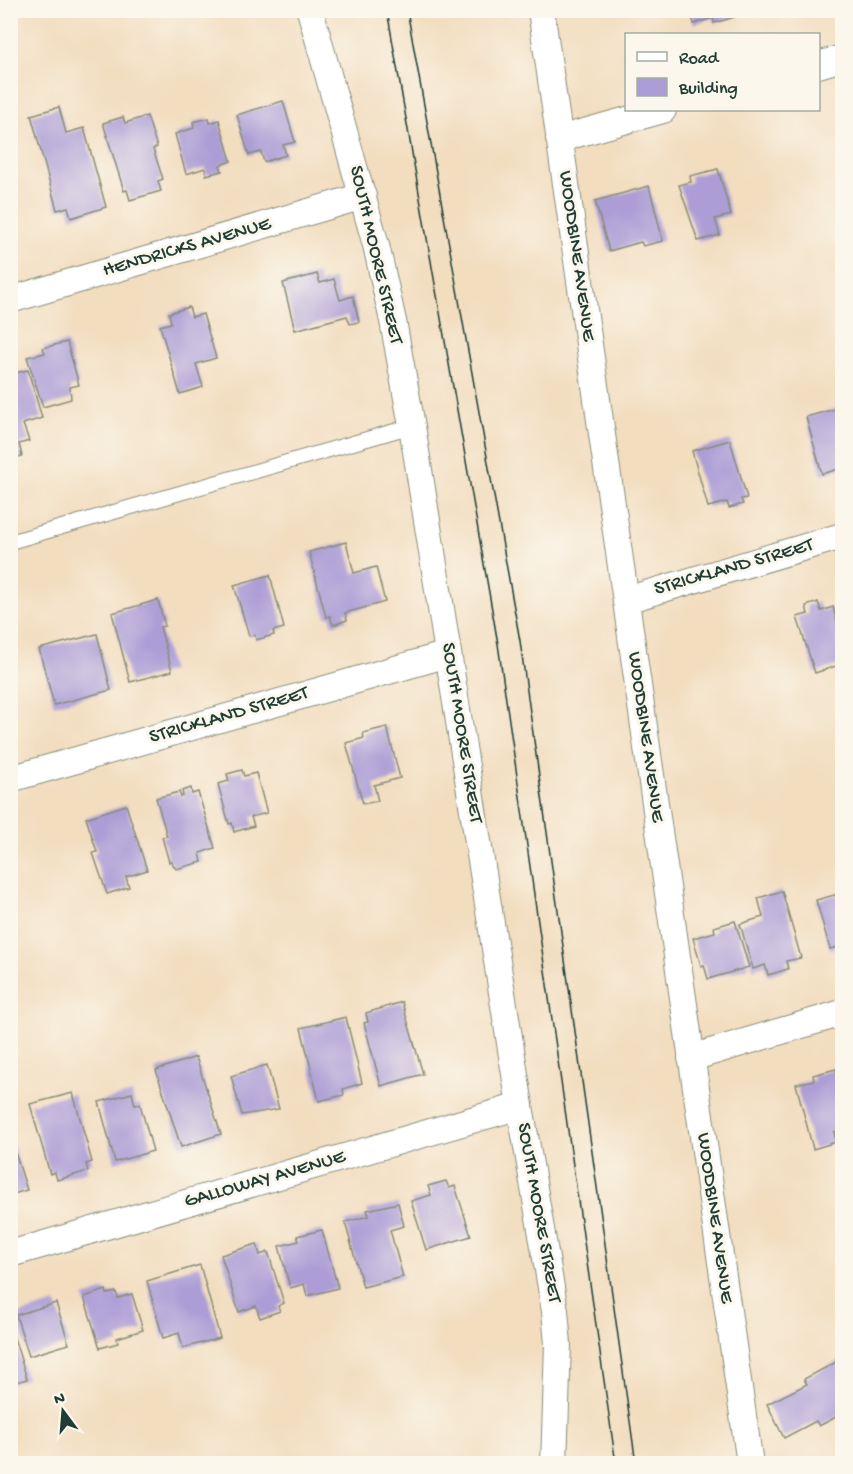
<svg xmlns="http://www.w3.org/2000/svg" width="853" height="1474" font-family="'Gochi Hand',sans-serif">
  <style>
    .building { fill: #ac9dd6 }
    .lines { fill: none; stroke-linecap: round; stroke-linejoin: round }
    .service-casing { stroke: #888d7a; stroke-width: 16 }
    .minor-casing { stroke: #888d7a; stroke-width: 28 }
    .service { stroke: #fff; stroke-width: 14 }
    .minor { stroke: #fff; stroke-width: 26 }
    .tram { stroke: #1f3d34; stroke-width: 1.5 }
    .labels { text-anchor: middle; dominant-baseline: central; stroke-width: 6; stroke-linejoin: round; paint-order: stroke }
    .street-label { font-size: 20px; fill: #1f3d34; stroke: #fbf7ec }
  </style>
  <rect width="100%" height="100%" fill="#fbf7ec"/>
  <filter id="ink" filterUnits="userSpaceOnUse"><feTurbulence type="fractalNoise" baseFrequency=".0167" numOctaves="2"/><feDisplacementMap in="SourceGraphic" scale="12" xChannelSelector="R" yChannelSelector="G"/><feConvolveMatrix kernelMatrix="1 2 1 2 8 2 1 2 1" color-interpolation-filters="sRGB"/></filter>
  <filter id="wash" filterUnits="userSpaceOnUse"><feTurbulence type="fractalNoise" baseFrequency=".008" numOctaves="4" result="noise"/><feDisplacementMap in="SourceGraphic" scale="24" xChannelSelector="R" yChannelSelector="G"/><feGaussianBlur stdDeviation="1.35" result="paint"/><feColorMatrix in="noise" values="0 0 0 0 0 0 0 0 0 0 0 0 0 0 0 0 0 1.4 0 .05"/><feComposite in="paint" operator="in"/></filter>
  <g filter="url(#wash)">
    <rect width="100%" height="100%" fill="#f2ddbf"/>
    <g id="blocks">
      <g class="building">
        <polygon points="690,10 734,10 735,17 714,23 713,18 694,24"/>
        <polygon points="283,101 295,142 283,145 286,155 264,162 261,152 249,155 237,115"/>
        <polygon points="59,107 66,133 84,128 106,207 71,218 68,207 57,210 31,115"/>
        <polygon points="147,116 157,147 153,149 163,179 158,181 161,191 130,200 127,190 124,191 103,123 123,117 125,123"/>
        <polygon points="209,118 210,123 219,120 231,161 220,165 222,171 206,175 205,168 186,174 175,134 194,128 193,122"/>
        <polygon points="718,169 731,215 715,219 720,235 698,241 679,185 691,182 690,176"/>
        <polygon points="649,186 663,241 643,246 641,242 609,251 595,201"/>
        <polygon points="317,274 320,283 334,279 340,300 353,296 359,322 350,324 347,316 295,330 283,283"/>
        <polygon points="189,307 192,317 203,314 216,358 196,364 203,387 180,394 160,326 171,323 169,313"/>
        <polygon points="67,342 79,385 70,387 71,399 43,407 27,357 45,353 43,348"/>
        <polygon points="10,360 15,373 28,370 42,418 23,424 29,441 19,444 22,456 10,459"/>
        <polygon points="842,407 842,468 822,474 806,417"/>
        <polygon points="730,440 747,498 741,499 743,504 729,508 727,502 708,507 692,451"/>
        <polygon points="346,542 354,573 376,567 385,602 345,613 347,620 333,625 330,616 326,617 309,552"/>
        <polygon points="270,575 284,628 273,631 274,635 256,640 255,635 249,636 234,585"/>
        <polygon points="158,600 165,626 160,627 172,671 130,682 112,613"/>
        <polygon points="818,602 821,611 833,607 842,640 842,664 815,673 797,617 808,614 806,606"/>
        <polygon points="97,634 111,690 54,705 39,649"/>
        <polygon points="387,727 400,778 374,785 378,801 363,804 346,743 364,738 363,733"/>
        <polygon points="242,770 244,776 256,773 267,813 251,817 254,826 234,832 232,823 229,824 218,784 229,781 227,774"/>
        <polygon points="191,788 192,794 198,792 215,848 200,853 202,862 176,869 171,861 169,862 162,837 167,836 156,798 179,792 181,797 183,796 182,791"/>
        <polygon points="126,805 147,870 126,877 129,887 107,894 93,853 97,852 86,818"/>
        <polygon points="782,891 801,958 786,961 788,969 768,975 765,965 753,969 740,924 763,917 758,898"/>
        <polygon points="842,893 842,946 830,949 816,900"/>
        <polygon points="735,921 749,967 708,979 704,965 701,966 693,938 715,932 714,927"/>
        <polygon points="402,1002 423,1074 381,1086 364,1023 368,1022 366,1013"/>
        <polygon points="346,1017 362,1083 343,1089 344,1095 319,1101 301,1028"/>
        <polygon points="196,1057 221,1134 181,1147 156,1070"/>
        <polygon points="267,1065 279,1109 242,1115 231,1076"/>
        <polygon points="836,1069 842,1092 842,1130 834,1132 836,1142 813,1149 796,1084 814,1080 813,1075"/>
        <polygon points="73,1093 92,1162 86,1164 88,1171 57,1180 55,1172 50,1174 30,1104"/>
        <polygon points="132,1093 135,1105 140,1104 153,1151 115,1162 99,1102"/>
        <polygon points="10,1136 27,1190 10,1195"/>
        <polygon points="446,1181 449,1188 455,1186 471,1236 426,1250 411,1201 431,1195 428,1186"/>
        <polygon points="398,1203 404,1226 390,1230 403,1277 363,1287 345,1222 369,1216 367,1210"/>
        <polygon points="322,1230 338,1288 307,1296 304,1284 290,1288 279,1246 299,1241 297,1236"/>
        <polygon points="257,1244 260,1255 268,1252 284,1303 278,1306 280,1311 260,1318 256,1306 239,1312 221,1255"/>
        <polygon points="200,1265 220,1338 183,1348 179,1333 163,1338 147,1281"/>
        <polygon points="106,1290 107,1294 116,1292 118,1298 132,1294 143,1330 117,1338 118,1343 100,1348 84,1297"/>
        <polygon points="56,1303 69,1344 29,1356 16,1315"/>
        <polygon points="10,1325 27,1379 10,1384"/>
        <polygon points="842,1359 842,1414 819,1426 816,1421 784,1438 767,1404 807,1384 804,1379"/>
      </g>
    </g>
  </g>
  <g filter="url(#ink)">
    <use href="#blocks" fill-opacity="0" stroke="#888d7a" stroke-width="1.5"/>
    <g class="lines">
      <g class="service-casing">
        <polyline id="service" points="10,542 412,426"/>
      </g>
      <g class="minor-casing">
        <g id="minor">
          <polyline points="310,10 376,245 393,321 412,426 520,1106 555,1311 558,1344 554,1464"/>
          <polyline points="541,10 750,1464"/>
          <polyline points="818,65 842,58"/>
          <polyline points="559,139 663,110"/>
          <polyline points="10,300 363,196"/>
          <polyline points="626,600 842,536"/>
          <polyline points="10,779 448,654"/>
          <polyline points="691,1058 842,1013"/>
          <polyline points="10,1254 520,1106"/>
        </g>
      </g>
      <use href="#service" class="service"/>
      <use href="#minor" class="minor"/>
      <g class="tram">
        <polyline points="387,10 498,644 616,1464"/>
        <polyline points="407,10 520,641 636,1464"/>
      </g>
    </g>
  </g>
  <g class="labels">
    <g class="street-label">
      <text transform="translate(187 248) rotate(-16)">HENDRICKS AVENUE</text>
      <text transform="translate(375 255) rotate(77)">SOUTH MOORE STREET</text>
      <text transform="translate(576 256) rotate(82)">WOODBINE AVENUE</text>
      <text transform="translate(734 568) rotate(-16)">STRICKLAND STREET</text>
      <text transform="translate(229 716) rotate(-16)">STRICKLAND STREET</text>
      <text transform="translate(461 733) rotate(81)">SOUTH MOORE STREET</text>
      <text transform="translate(645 737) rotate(82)">WOODBINE AVENUE</text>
      <text transform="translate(265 1180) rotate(-16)">GALLOWAY AVENUE</text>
      <text transform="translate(538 1213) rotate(80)">SOUTH MOORE STREET</text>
      <text transform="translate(714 1218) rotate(82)">WOODBINE AVENUE</text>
    </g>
  </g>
  <rect width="853" height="1474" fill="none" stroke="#fbf7ec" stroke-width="36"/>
  <rect x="625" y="33" width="195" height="78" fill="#fbf7ec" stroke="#a3ada2" stroke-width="1.5"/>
  <rect x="637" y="52" width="30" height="9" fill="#ffffff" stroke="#a3ada2" stroke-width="1.5"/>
  <text x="679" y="63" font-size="18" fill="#1f3d34">Road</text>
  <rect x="637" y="78" width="30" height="18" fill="#ac9dd6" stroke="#a3ada2" stroke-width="1.5"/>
  <text x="679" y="93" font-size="18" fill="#1f3d34">Building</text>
  <g transform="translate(63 1411) rotate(344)" stroke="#fbf7ec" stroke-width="4.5" paint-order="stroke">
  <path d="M0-4.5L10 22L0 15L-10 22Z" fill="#1f3d34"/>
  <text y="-9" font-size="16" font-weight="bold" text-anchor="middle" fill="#1f3d34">N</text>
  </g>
</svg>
